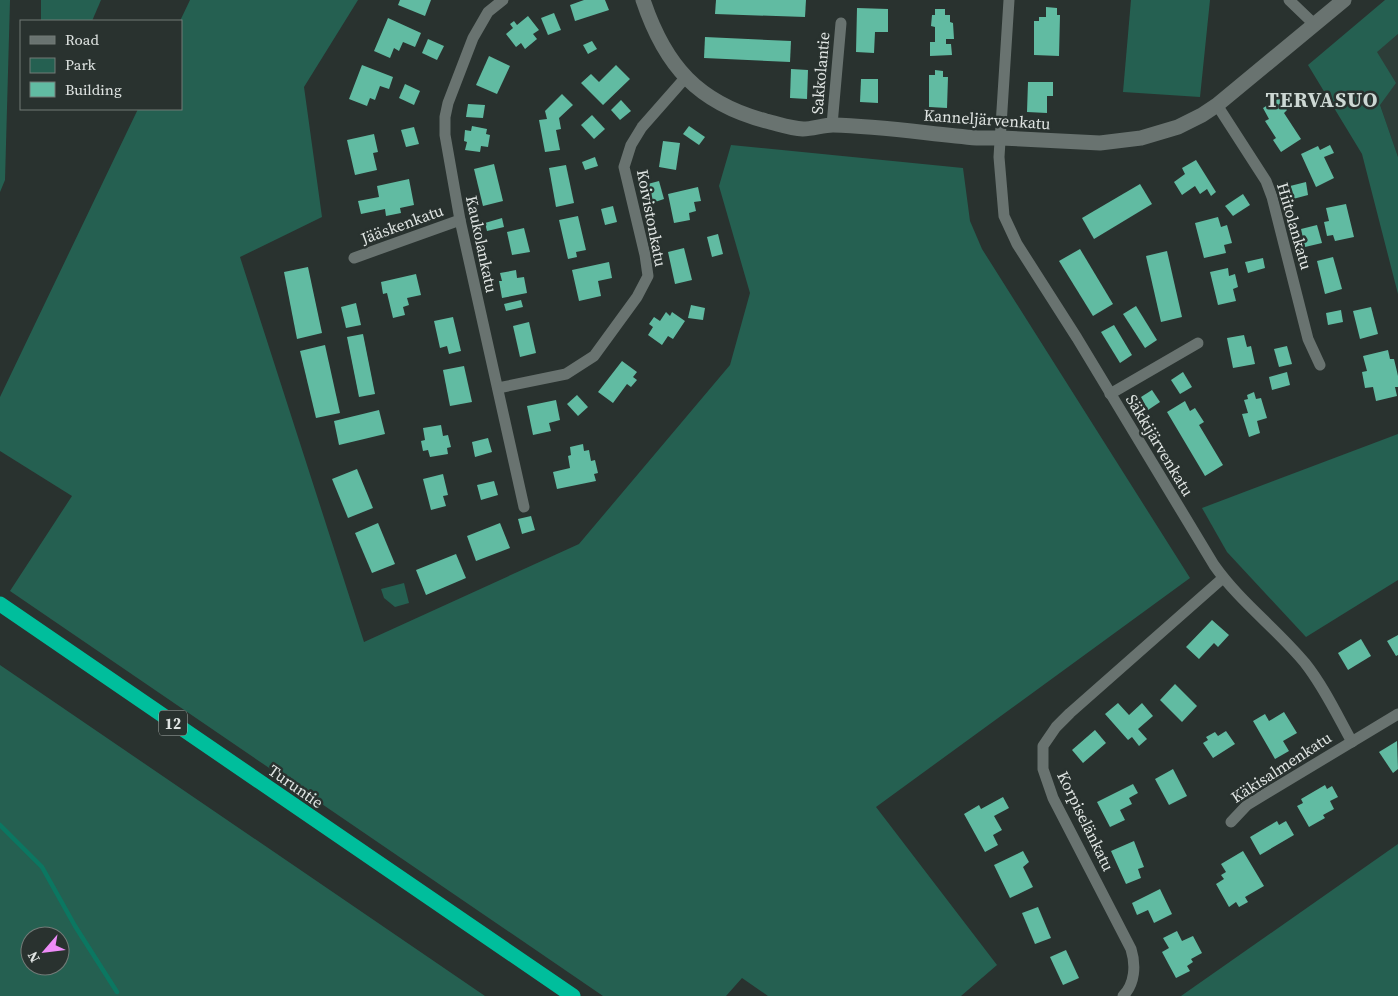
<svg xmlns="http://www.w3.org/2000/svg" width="1398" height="996" font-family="'Source Serif 4',serif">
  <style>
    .built { fill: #2d3d38 }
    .green { fill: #256051; fill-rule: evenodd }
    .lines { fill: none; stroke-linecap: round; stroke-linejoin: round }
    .stream { stroke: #0b7761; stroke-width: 4.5 }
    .building { fill: #61bba2 }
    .street { stroke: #697370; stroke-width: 11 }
    .secondary { stroke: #697370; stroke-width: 15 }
    .highway { stroke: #00be9c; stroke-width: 15 }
    .labels { text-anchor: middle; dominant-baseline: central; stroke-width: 5; stroke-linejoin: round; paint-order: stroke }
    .shield { fill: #29322f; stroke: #a9afad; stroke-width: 1 }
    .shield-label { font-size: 15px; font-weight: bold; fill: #e0e5e3 }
    .street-label { font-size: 16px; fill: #e0e5e3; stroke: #29322f }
    .district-label { font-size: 21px; font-weight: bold; letter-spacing: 1px; fill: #cdd8d4; stroke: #29322f }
  </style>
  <rect width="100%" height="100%" fill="#29322f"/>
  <polygon class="built" points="1398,34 1398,157 1380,105 1376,52"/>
  <g class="green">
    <polygon points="0,0 10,0 5,180 0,192"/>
    <polygon points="41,0 101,0 92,21 41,21"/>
    <polygon points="190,0 358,0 304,87 322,217 240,257 364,642 579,544 730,365 750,293 719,186 731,145 963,168 970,221 982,249 1190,578 876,807 997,965 961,996 768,996 742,978 726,996 603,996 10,591 72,496 0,451 0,397 138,109 181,109 181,21 180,21"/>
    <polygon points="1131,0 1210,0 1200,97 1123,92"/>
    <polygon points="1385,0 1398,0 1398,34 1377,52 1396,83 1380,105 1398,157 1398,294 1362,154 1308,65"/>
    <polygon points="1398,434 1398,580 1306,637 1227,552 1202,508"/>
    <polygon points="404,583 409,603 395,607 384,598 381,589"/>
    <path d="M0 665 485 996H0ZM30 936H60V966H30Z"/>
    <polygon points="1398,844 1398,996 1181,996"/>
  </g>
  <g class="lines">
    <polyline class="stream" points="0,825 42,867 75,926 117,992"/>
  </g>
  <g class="building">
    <polygon points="400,0 431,0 425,16 398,5"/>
    <polygon points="584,0 605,0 609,10 575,21 570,5"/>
    <polygon points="716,0 806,0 805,17 715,14"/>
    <polygon points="1046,7 1057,8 1057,15 1060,15 1059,56 1034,55 1034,21 1039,21 1039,17 1046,17"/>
    <polygon points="857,8 888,9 888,32 875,32 874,53 856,52"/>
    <polygon points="935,9 945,9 945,15 950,15 950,22 953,23 954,39 946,39 946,44 951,44 952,55 930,56 930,42 935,42 935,27 931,26 932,15 935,15"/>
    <polygon points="554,13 561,30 548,35 541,18"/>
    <polygon points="528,16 539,30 533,34 537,39 525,49 521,43 516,47 506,34 513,28 510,24 514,21 517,25"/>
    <polygon points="388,18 421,33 415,47 403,42 399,51 394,48 390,58 374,51"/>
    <polygon points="705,37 791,41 790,62 704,58"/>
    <polygon points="428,39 444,46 437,60 422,53"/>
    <polygon points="592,41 597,49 588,54 583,45"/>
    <polygon points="489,56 510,66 497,94 476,85"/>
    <polygon points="362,65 393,77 389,89 380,86 375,100 370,98 367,106 349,99"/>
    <polygon points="616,65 630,79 603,105 581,83 591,74 599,82"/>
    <polygon points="791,69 808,70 807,99 790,98"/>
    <polygon points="935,70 943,71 943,77 948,77 947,108 929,107 929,75 935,75"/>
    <polygon points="861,79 878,79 878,103 860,102"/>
    <polygon points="1028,82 1053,82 1053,96 1047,96 1047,113 1027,112"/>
    <polygon points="405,84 420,91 414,105 399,98"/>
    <polygon points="562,94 573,105 559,118 561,129 556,130 560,150 545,152 539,120 547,119 545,111"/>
    <polygon points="1279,98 1287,110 1284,113 1301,139 1281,152 1273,140 1276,138 1265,121 1269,119 1263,108"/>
    <polygon points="621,100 631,111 620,120 611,110"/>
    <polygon points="468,104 485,105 483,118 466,117"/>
    <polygon points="592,115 605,129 594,139 581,125"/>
    <polygon points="472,126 487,129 486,134 490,135 488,147 481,146 480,152 465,150 467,142 464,141 465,130 471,131"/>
    <polygon points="689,126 705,137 699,145 683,134"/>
    <polygon points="414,127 419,144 406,147 401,130"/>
    <polygon points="374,134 378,152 373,153 377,170 355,175 347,140"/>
    <polygon points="663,141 680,143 676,170 659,167"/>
    <polygon points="1330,145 1334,153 1324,157 1334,178 1316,187 1301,154 1318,146 1320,150"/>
    <polygon points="595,157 598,166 585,170 582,162"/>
    <polygon points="1196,160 1216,192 1211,196 1207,189 1200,194 1195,186 1182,195 1174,182 1185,174 1182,168"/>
    <polygon points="494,164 503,201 483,206 474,169"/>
    <polygon points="566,165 574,203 556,207 549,168"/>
    <polygon points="409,179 414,205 400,208 401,213 386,216 385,209 361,214 358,201 379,197 377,186"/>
    <polygon points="659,181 664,199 649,204 644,185"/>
    <polygon points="1306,182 1308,195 1293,199 1290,186"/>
    <polygon points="1140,184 1152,204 1094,239 1082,218"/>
    <polygon points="698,187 701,201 694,202 696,211 689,213 690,220 674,223 668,194"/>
    <polygon points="1243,194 1250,205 1233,216 1225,206"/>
    <polygon points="1346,204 1354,237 1335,241 1333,235 1327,236 1324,222 1329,221 1326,208"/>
    <polygon points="613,206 617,222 605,225 601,209"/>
    <polygon points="578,216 586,250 576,252 577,257 568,259 559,220"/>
    <polygon points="1218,217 1221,227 1227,225 1232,243 1224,245 1226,253 1204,258 1195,223"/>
    <polygon points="502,218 504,227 487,231 485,223"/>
    <polygon points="1317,225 1322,243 1305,247 1301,229"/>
    <polygon points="524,228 530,252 512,255 507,232"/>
    <polygon points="718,234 723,254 712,257 707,237"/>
    <polygon points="684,248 692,280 675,284 668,252"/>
    <polygon points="1080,249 1113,304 1093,316 1059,261"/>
    <polygon points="1167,251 1182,317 1161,322 1146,256"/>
    <polygon points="1333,257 1342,289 1325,294 1317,261"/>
    <polygon points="1263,258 1265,268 1248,273 1245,262"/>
    <polygon points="609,262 612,278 598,281 601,296 579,301 572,270"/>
    <polygon points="308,267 322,333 297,339 284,272"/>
    <polygon points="1228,268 1229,276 1235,274 1238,287 1233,289 1236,301 1218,305 1210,272"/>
    <polygon points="516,270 517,278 524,277 527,293 502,298 499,281 502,281 500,273"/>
    <polygon points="416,274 421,295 407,298 409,305 403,307 405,315 393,318 387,293 383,294 381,282"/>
    <polygon points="521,300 523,307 506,311 504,304"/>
    <polygon points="356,303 361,325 346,328 341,307"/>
    <polygon points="691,305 705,308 703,320 688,318"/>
    <polygon points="1136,306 1157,340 1145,348 1123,314"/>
    <polygon points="1371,307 1378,334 1360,339 1353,311"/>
    <polygon points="1341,310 1343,322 1328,325 1326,313"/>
    <polygon points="666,312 670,316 672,312 685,321 673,339 668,336 662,345 648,335 653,327 649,324 654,317 660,321"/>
    <polygon points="453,317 461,351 449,354 447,346 440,348 434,321"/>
    <polygon points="529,322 536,353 520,357 513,326"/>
    <polygon points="1114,325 1132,355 1120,363 1101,332"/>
    <polygon points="363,334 375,394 359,397 347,337"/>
    <polygon points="1244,335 1247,347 1251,346 1255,364 1233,368 1227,338"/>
    <polygon points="325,345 340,413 316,418 300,351"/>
    <polygon points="1287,346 1292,364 1279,367 1274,349"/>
    <polygon points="1388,350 1390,359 1394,359 1398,376 1398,387 1395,387 1397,396 1376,401 1373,387 1365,388 1362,372 1367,371 1363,356"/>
    <polygon points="622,361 637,372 633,377 637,380 631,387 627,384 613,403 598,392"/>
    <polygon points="464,366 472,402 450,406 443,370"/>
    <polygon points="1183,372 1192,387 1180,394 1171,380"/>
    <polygon points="1287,372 1290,385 1272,390 1269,377"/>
    <polygon points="1152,390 1160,402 1148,410 1141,397"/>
    <polygon points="1254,392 1256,399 1261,398 1267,418 1257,421 1260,433 1249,437 1242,414 1248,413 1244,400 1248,399 1247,395"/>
    <polygon points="577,395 588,407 578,416 567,404"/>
    <polygon points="556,400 560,420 549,423 551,431 533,435 527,406"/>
    <polygon points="1185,401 1190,411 1195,408 1204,422 1199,425 1223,465 1205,476 1167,412"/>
    <polygon points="379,410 385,434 339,445 334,421"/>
    <polygon points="441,425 443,436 448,435 451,447 447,448 448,454 430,457 428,450 423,451 421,441 425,440 423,428"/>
    <polygon points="488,438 492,452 475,457 472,442"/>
    <polygon points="583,444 584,451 589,450 591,461 595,460 598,473 594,474 596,481 557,489 553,472 570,468 568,456 571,455 570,447"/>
    <polygon points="357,469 373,508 348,518 332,479"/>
    <polygon points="443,474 448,495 443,496 446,506 431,510 423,479"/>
    <polygon points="494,481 498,495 481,500 477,485"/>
    <polygon points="531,516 535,530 522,534 518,519"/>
    <polygon points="378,523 395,564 372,573 355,533"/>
    <polygon points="500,523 510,548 476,561 467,536"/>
    <polygon points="456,554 466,578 426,595 416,570"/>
    <polygon points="1212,620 1229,635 1218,647 1214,643 1199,659 1186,647"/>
    <polygon points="1398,635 1398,655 1396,656 1387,641"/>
    <polygon points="1361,639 1371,656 1348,670 1338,653"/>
    <polygon points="1175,684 1197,706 1182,722 1160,700"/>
    <polygon points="1118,703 1129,715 1142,703 1153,716 1138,729 1147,739 1139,746 1132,737 1128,740 1105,714"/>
    <polygon points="1284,712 1297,733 1283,741 1289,751 1275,759 1253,721 1265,714 1269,721"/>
    <polygon points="1095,730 1106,743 1083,763 1072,750"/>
    <polygon points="1226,731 1235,744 1213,758 1203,743 1208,740 1206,737 1215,732 1218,736"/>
    <polygon points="1397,741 1398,769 1393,773 1379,752"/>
    <polygon points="1173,769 1187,796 1169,805 1155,779"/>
    <polygon points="1133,784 1138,793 1129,798 1132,804 1120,810 1125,820 1110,827 1097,802"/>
    <polygon points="1325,785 1327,789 1332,786 1338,797 1330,801 1334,809 1323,815 1325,818 1309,827 1297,806 1303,803 1301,799"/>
    <polygon points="1003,797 1009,808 994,816 1002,830 993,835 998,845 985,852 964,814 979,805 981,809"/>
    <polygon points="1277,821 1279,825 1286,821 1294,835 1260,855 1250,837"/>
    <polygon points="1134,841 1144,867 1138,869 1141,878 1126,884 1111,851"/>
    <polygon points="1023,851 1029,862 1023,867 1033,887 1010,898 994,865"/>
    <polygon points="1243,851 1264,886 1245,897 1248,902 1239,907 1236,902 1229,907 1216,884 1224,879 1221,875 1226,872 1221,864"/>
    <polygon points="1160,889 1172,914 1154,923 1148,910 1137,915 1132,903"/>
    <polygon points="1038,907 1051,938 1035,944 1022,913"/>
    <polygon points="1177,931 1182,941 1193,936 1202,953 1191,959 1193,962 1187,966 1190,971 1176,978 1162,952 1169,948 1163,938"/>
    <polygon points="1066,950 1079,978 1063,985 1050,957"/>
  </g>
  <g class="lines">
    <g class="street">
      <polyline points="503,0 488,12 473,38 448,103 445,117 445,135 460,220 524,507"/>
      <path d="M1009 0 999 157 1004 216 1017 244 1077 338 1214 565C1240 602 1276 628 1305 663 1324 687 1337 715 1352 742"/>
      <polyline points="1289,0 1314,24"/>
      <polyline points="1217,105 1266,181 1272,197 1308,339 1320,365"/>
      <polyline points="832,125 841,23"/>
      <polyline points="354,258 460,220"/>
      <polyline points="498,388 566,374 594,356 637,297 648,276 645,255 624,167 631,145 642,127 686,77"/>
      <polyline points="1110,394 1198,343"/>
      <polyline points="1231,822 1247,805 1398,714"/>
      <path d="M1123 996C1135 984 1136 965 1131 949L1053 798 1043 769V746L1056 727 1070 713 1223 578"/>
    </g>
    <path class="secondary" d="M643 0C665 66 698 103 766 121 779 124 790 128 803 129 813 129 823 125 833 125 881 126 930 134 977 138H1001L1100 143 1141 138 1178 127 1202 115 1217 105 1344 0"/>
    <polyline class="highway" points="0,604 573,996"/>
  </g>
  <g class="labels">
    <rect class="shield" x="159" y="710.5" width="28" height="25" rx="4"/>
    <g class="shield-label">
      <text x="173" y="723">12</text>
    </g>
    <g class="street-label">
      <text transform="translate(820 73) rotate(-85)">Sakkolantie</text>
      <text transform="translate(987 119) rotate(4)">Kanneljärvenkatu</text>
      <text transform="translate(652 218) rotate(79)">Koivistonkatu</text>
      <text transform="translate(402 224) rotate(-20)">Jääskenkatu</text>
      <text transform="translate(1295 226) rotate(74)">Hiitolankatu</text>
      <text transform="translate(482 244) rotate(78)">Kaukolankatu</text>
      <text transform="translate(1160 445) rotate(59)">Säkkijärvenkatu</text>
      <text transform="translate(1281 767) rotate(-33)">Käkisalmenkatu</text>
      <text transform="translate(296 786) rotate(35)">Turuntie</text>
      <text transform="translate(1086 821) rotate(64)">Korpiselänkatu</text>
    </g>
    <g class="district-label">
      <text x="1322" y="99">TERVASUO</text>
    </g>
  </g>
  <rect x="20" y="20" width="162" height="90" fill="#29322f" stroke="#727a77"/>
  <rect x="30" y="36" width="25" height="8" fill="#697370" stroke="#727a77"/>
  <text x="65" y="45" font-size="15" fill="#e0e5e3">Road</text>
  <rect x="30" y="58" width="25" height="15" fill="#256051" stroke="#727a77"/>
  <text x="65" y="70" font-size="15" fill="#e0e5e3">Park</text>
  <rect x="30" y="82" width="25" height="15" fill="#61bba2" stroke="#727a77"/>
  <text x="65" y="95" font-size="15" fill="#e0e5e3">Building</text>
  <g transform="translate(45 951) rotate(242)"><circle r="24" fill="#29322f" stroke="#727a77"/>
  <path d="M0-4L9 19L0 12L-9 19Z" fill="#ee8cf8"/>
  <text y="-8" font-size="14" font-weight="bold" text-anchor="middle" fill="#e0e5e3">N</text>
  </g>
</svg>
